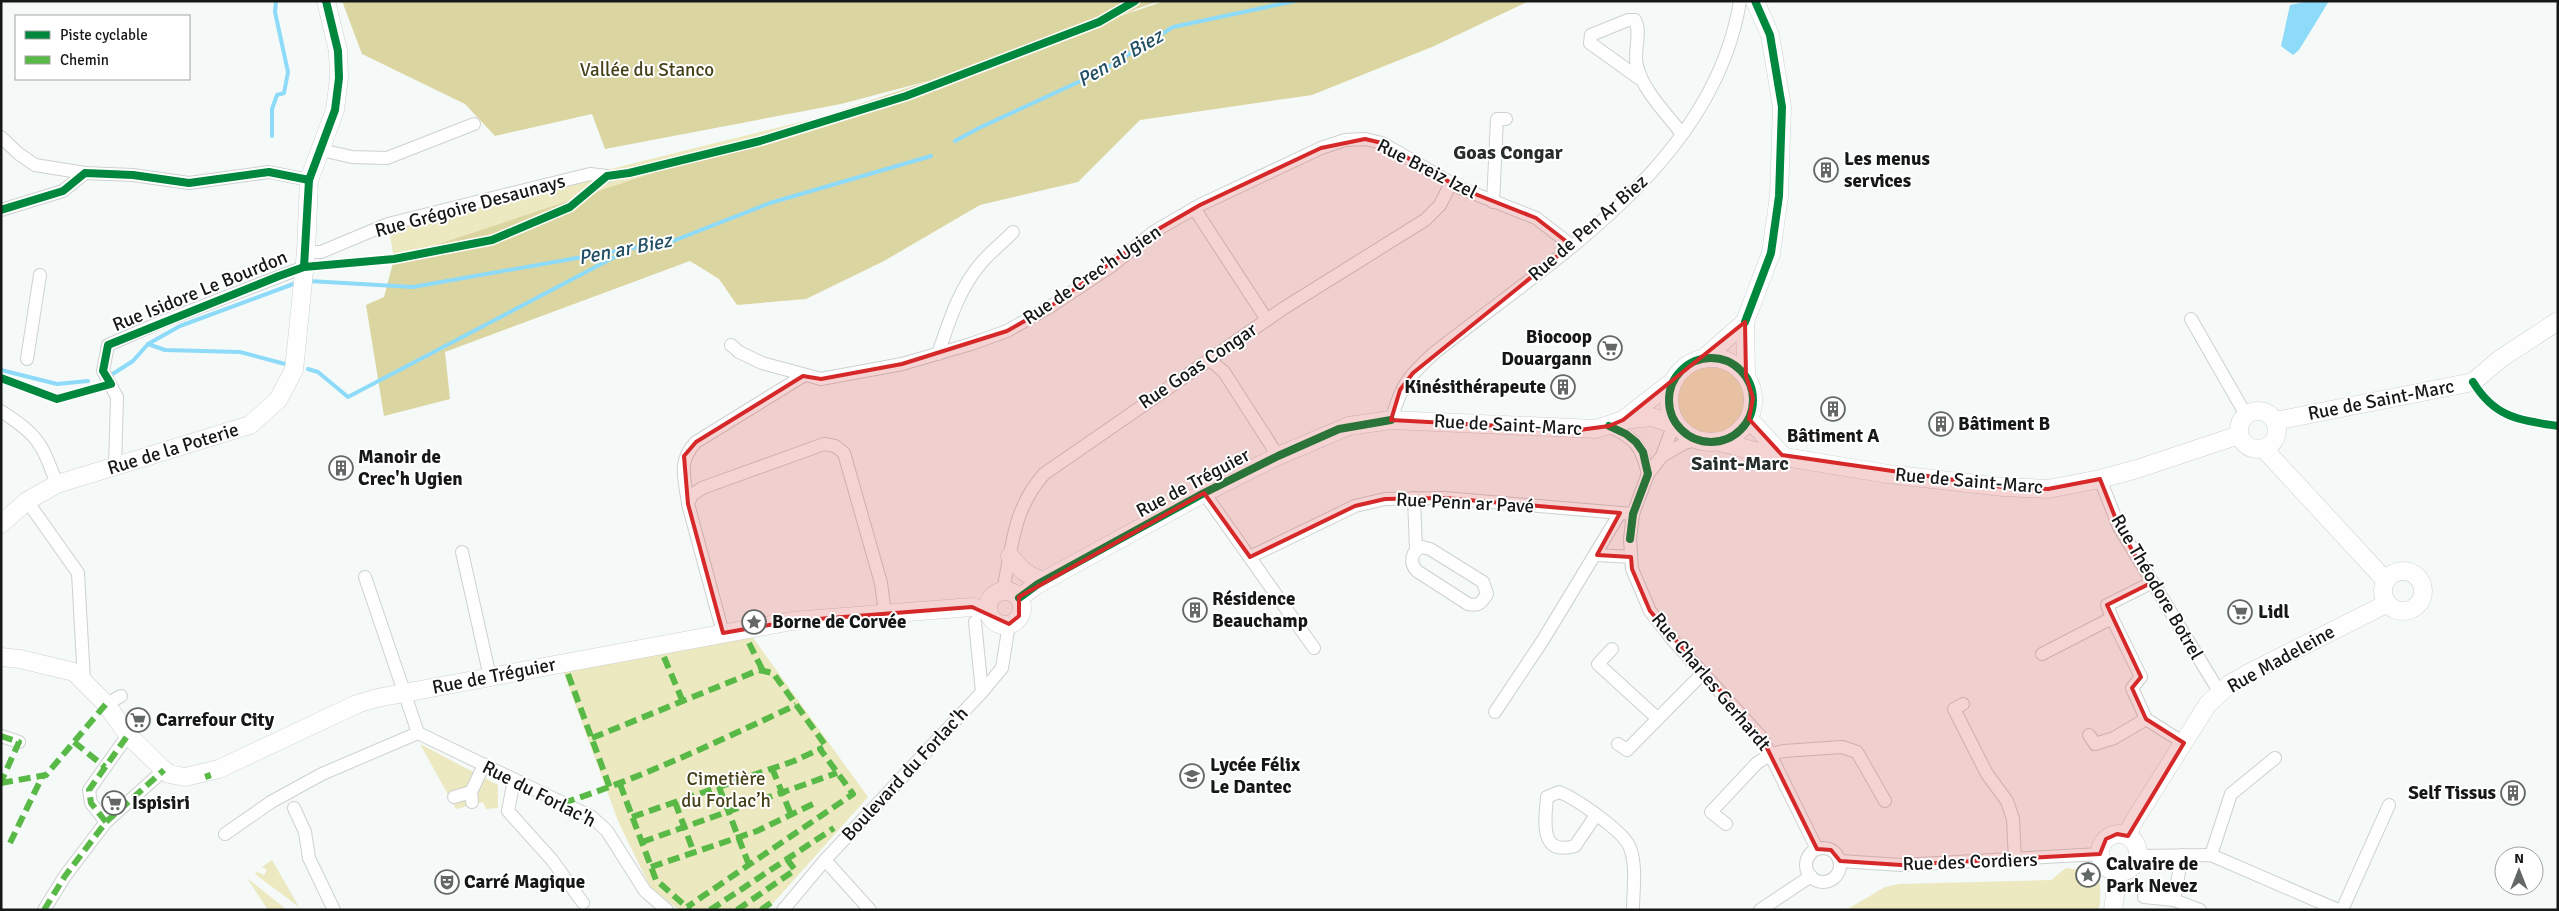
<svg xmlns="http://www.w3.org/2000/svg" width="2559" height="911" font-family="Signika,sans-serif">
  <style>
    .green { fill: #ece8c0 }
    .forest { fill: #dbd6a1 }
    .water { fill: #8edaf9 }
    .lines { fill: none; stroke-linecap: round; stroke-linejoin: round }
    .stream { stroke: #8edaf9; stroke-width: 4 }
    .street-casing { stroke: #cdd1cf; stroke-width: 14 }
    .secondary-casing { stroke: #cdd1cf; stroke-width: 19 }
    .street { stroke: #fefefe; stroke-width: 12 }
    .secondary { stroke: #fefefe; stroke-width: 18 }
    .quiet { stroke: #58b947; stroke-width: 6; stroke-dasharray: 12 6; stroke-linecap: butt }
    .cycleway-casing { stroke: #fff; stroke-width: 11 }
    .cycleway { stroke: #00873e; stroke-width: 8 }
    .marked { fill: #d62828; fill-opacity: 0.2; stroke: #d62828; stroke-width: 4; stroke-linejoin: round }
    .labels { text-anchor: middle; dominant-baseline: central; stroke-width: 4; stroke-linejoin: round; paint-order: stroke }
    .park-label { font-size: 19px; fill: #474119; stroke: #fff }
    .poi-label { font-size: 19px; font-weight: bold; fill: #151816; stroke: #fff; text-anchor: start }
    .street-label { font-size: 19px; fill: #151816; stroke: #fff }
    .water-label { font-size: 20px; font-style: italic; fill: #224f62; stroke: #fff }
    .neighbourhood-label { font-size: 20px; font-weight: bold; fill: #262d2a; stroke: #fff }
  </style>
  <rect width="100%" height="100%" fill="#f5faf8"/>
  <g class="green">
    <polygon points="1130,1 1142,1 1087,66 492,240 394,259 388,224 906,96"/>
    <circle cx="1711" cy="400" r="35"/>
    <polygon points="751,635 868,797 767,910 679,910 650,887 618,821 563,671"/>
    <polygon points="420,744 498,785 498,808 486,809 483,802 456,809"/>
    <polygon points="272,860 299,907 255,874 257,872 264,875 267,870 262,867"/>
    <path d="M2066 868C2100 871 2103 875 2099 910H1846L1885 887 1899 884 2051 880Z"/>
    <polygon points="247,878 287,910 268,910"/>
  </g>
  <polygon class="forest" points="342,1 1159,1 973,67 1164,1 1529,1 1432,47 1312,95 1140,120 1078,182 980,205 884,261 806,299 737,305 719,279 690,261 445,352 450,399 384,416 366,305 384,297 394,259 932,80 841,104 605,149 592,114 495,136 465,104 362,54"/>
  <polygon class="water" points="2309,1 2329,1 2299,50 2293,55 2281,46 2290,5"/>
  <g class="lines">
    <g class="stream">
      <polyline points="272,136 272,109 277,95 284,93 288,72 275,12 276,1"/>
      <polyline points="955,141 979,128 1100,72 1173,27 1295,1"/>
      <polyline points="309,281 413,287 673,241 770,203 931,156"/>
      <polyline points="148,344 165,350 240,352 285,364"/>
      <polyline points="308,369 318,372 348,397 624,252"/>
      <polyline points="1,370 57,384 88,381"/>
      <polyline points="111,375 133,361 148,344 180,326 296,283"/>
    </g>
    <g class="street-casing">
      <g id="street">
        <path d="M1643 81 1590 43 1591 35 1628 20H1635C1642 34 1633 51 1637 66 1643 91 1667 114 1682 134"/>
        <polyline points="1,137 19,154 35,165 85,173 133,175 189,183 269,172 309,180"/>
        <polyline points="321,150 352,157 387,158 474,124"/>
        <polyline points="1493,202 1497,119 1506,119"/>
        <polyline points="1194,208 1267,320"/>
        <polyline points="1,210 63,191 85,173"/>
        <polyline points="306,252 321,252 388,224 590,174 607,176"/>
        <polyline points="2191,319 2246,415"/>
        <polyline points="731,345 739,352 762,363 821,379 902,364 971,344 1007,331 1051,306 1110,267 1155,231 1200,205 1321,148 1345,140 1365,139 1382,143 1460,188 1536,218 1571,245"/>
        <path d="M938 354C949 322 959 288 982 262 991 252 1003 242 1013 232"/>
        <polyline points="27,359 40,275"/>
        <polyline points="1209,359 1224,372 1278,456"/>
        <path d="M1 411C39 436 41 442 57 484"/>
        <path d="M1391 420C1402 385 1406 379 1433 354 1551 260 1714 164 1740 1"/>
        <polyline points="1676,425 1672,429 1662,456 1648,474 1633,514 1630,539 1632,569 1650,611 1671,638 1762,738 1817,849"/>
        <path d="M1609 426C1636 439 1641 445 1648 474"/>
        <polyline points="1662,456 1685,443 1695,440"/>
        <polyline points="115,467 117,397 103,371 108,345 159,323 304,267"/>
        <polyline points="2100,479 2119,527 2220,693"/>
        <polyline points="1204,493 1314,648"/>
        <polyline points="1414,498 1416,550"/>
        <polyline points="27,501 78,573 84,681"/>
        <path d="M688 504C685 479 677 461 696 442L803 376"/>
        <path d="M1422 547 1430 549 1483 582 1487 594C1482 602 1479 607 1468 604L1417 571C1409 563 1411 551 1422 547Z"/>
        <polyline points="462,552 490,677"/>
        <polyline points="1597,555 1631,557"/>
        <polyline points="1250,557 1355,506 1385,499 1444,498 1633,514"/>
        <polyline points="365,577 418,733 592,817 607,831 645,891 667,910"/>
        <path d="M1003 591C1012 547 1013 509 1044 474L1284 308 1425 220 1440 205 1451 183"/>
        <polyline points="2112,618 2107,605 2151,583"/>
        <polyline points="723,633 688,504 692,495 702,488 824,444 835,446 844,453 881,583 885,613"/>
        <polyline points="1612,649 1598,664 1657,718"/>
        <polyline points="2042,654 2112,618 2141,677 2132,688 2146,719 2184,743"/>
        <polyline points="982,692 1002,668 1009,624"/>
        <polyline points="106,704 121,696"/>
        <polyline points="1963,704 1954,709 1987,774 2007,801 2013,819 2015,860"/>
        <polyline points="1495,712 1543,640 1620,513"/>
        <polyline points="2089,735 2095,744 2114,738 2146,719"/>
        <polyline points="1,736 19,742"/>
        <polyline points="1618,744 1627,750 1702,674"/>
        <polyline points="514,780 508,811 552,860 583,903"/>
        <polyline points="454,797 471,792"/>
        <polyline points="472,802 471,792 484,765"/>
        <polyline points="294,808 305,832 309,858 334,910"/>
        <path d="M1596 815 1575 846C1539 856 1545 821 1547 797L1559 792C1575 798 1625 832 1630 848 1637 866 1633 891 1633 910"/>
        <polyline points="106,822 91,803 89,790 128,735"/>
        <polyline points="1726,824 1711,812 1757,763 1771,754 1784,751 1842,747 1857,752 1885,801"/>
        <polyline points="225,834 271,802 322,774 418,733"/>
        <circle cx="1823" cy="865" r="17"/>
        <polyline points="2211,855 2231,794 2275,758"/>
        <polyline points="2139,856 2211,855 2338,910"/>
        <polyline points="825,860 870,910"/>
        <polyline points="1840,861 1901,865 2100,854"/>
        <polyline points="2144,897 2174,900 2182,855"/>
        <polyline points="2174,900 2200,910"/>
        <polyline points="44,910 65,876 106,822 164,770"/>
        <polyline points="783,910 825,860 982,692 975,622"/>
        <polyline points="1760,910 1811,876"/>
        <polyline points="2342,910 2389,805"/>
      </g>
    </g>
    <g class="secondary-casing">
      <g id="secondary">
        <circle cx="1711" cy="400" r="42"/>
        <polyline points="1703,359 1745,322"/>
        <polyline points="1746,376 1745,322 1771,253 1779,196 1782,107 1770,35 1755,1"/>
        <circle cx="2258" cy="430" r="19"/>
        <polyline points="1749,419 1782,455"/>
        <polyline points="1623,420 1652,417 1676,425"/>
        <polyline points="2275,421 2473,382 2500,359 2558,321"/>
        <polyline points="1720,442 1766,454 1888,474 2003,487 2048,489 2100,479 2137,469 2239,435"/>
        <polyline points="2264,449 2386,581"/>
        <polyline points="1,524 27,501 57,484 250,425 278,400 294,370 306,252 309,180 335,110 339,78 338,51 326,1"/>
        <path d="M1010 556C1020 569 1027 576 1043 581"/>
        <circle cx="2403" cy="591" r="20"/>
        <circle cx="1005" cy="608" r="17"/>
        <polyline points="1019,598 1038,584 1204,493 1278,456 1349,426 1391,420 1596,429 1623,420 1672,382"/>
        <polyline points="1,657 20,659 74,672 106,704 128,735 164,770 169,774 185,777 219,769 357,704 377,698 792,621 972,607 989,612"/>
        <circle cx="2119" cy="853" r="19"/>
        <polyline points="2128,836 2132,824 2208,704 2230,684 2249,673 2388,603"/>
        <polyline points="2113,910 2118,873"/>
      </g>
    </g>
    <use href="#street" class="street"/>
    <use href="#secondary" class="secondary"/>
    <g class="quiet">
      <polyline points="749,643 763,671"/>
      <polyline points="664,657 683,702"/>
      <polyline points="568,674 610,788"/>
      <polyline points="1,736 19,742 1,782"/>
      <polyline points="592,738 759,670 773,673 826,746 820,749 853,794 687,907"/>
      <polyline points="74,742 105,767"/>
      <polyline points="772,768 792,817"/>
      <polyline points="207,773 209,779"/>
      <polyline points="1,783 46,775 106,704"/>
      <polyline points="620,784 656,880 690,910"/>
      <polyline points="719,787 749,865"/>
      <polyline points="675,802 694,853"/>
      <path d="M563 803C644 777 719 741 796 705"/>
      <polyline points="632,817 794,761 820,749"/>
      <polyline points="106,822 91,803 89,790 128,735"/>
      <polyline points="642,842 837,773"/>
      <polyline points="10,843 43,775"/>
      <polyline points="651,867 757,831 813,804"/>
      <polyline points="44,910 65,876 106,822 164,770"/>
      <polyline points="710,910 834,828"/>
      <polyline points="737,910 795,870 787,859"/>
      <polyline points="761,910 772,902"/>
    </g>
    <g class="cycleway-casing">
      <g id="cycleway">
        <polyline points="1,210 63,191 85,173 133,175 189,183 269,172 309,180"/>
        <polyline points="304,267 309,180 335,110 339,78 338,51 326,1"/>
        <polyline points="1745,322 1771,253 1779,196 1782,107 1770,35 1755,1"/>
        <circle cx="1711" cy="400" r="42"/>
        <polyline points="1,378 57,399 111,384 103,371 108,345 279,276 304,267 394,259 492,240 570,207 607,176 629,173 760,141 906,96 1099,22 1135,1"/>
        <path d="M2473 382C2495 418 2519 420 2558 426"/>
        <polyline points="1609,426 1626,434 1636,442 1643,452 1648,474 1633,514 1630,539"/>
        <polyline points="1019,598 1038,584 1204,493 1278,456 1339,429 1391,420"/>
      </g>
    </g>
    <use href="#cycleway" class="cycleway"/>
  </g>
  <path class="marked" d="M1365 139 1382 143 1460 188 1536 218 1571 245 1413 373 1400 390 1391 420 1579 430 1609 426 1623 420 1745 322 1746 376 1753 398 1749 419 1782 455 2003 487 2048 489 2100 479 2119 527 2151 583 2107 605 2141 677 2132 688 2146 719 2184 743 2128 836 2117 834 2106 839 2100 854 1901 865 1840 861 1831 850 1817 849 1762 738 1650 611 1632 569 1631 557 1597 555 1620 513 1444 498 1385 499 1355 506 1250 557 1204 493 1019 597V616L1009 624 972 607 792 621 723 633 688 504 684 456 696 442 803 376 821 379 902 364 1007 331 1051 306 1155 231 1200 205 1321 148Z"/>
  <defs>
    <g id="building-ring" transform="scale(1.25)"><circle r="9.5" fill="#fff" stroke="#636765" stroke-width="1.5"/><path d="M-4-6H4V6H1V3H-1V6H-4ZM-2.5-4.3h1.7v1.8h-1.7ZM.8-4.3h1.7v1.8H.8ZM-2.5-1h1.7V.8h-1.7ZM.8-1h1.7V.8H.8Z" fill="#636765"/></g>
    <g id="supermarket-ring" transform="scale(1.25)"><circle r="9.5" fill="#fff" stroke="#636765" stroke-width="1.5"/><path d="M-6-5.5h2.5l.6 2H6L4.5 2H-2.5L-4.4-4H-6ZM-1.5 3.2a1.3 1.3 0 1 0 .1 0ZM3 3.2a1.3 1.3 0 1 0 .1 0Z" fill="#636765"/></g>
    <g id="sight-ring" transform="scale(1.25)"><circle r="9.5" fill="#fff" stroke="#636765" stroke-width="1.5"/><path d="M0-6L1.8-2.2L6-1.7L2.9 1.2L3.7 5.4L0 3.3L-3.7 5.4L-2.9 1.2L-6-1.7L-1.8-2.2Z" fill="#636765"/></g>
    <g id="school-ring" transform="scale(1.25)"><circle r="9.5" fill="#fff" stroke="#636765" stroke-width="1.5"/><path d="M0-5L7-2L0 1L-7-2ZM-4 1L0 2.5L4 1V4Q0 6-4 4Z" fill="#636765"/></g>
    <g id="theatre-ring" transform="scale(1.25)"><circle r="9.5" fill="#fff" stroke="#636765" stroke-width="1.5"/><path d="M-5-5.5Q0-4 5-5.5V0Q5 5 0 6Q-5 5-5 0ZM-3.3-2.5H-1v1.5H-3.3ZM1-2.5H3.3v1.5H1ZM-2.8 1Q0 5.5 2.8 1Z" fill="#636765"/></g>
  </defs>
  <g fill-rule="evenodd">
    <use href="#building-ring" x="1826" y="170"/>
    <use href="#supermarket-ring" x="1610" y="348"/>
    <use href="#building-ring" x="1563" y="387"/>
    <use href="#building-ring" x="1833" y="409"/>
    <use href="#building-ring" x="1941" y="424"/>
    <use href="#building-ring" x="341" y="468"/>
    <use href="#building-ring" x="1195" y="610"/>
    <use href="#supermarket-ring" x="2240" y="612"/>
    <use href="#sight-ring" x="754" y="622"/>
    <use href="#supermarket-ring" x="138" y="720"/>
    <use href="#school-ring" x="1192" y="776"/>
    <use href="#building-ring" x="2513" y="793"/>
    <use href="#supermarket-ring" x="114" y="803"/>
    <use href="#sight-ring" x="2088" y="875"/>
    <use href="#theatre-ring" x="447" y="882"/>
  </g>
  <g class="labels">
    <g class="park-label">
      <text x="647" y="70">Vallée du Stanco</text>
      <text x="726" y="779">Cimetière<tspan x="726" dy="22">du Forlac’h</tspan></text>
    </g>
    <g class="poi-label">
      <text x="1844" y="159">Les menus<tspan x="1844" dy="22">services</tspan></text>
      <text x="1592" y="337" text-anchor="end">Biocoop<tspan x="1592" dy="22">Douargann</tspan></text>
      <text x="1546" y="387" text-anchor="end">Kinésithérapeute</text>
      <text x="1958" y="424">Bâtiment B</text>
      <text x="1833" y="436" text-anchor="middle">Bâtiment A</text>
      <text x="358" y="457">Manoir de<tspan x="358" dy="22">Crec'h Ugien</tspan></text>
      <text x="1212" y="599">Résidence<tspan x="1212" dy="22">Beauchamp</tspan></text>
      <text x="2258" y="612">Lidl</text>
      <text x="772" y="622">Borne de Corvée</text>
      <text x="156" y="720">Carrefour City</text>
      <text x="1210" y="765">Lycée Félix<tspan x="1210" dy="22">Le Dantec</tspan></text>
      <text x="2496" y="793" text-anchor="end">Self Tissus</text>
      <text x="132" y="803">Ispisiri</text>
      <text x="2106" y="864">Calvaire de<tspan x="2106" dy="22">Park Nevez</tspan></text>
      <text x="464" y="882">Carré Magique</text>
    </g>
    <g class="street-label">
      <text transform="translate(1427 169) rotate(27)">Rue Breiz Izel</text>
      <text transform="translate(470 206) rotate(-15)">Rue Grégoire Desaunays</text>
      <text transform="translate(1588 228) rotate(-41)">Rue de Pen Ar Biez</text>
      <text transform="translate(1092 275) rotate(-34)">Rue de Crec'h Ugien</text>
      <text transform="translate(200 291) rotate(-22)">Rue Isidore Le Bourdon</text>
      <text transform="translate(1198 366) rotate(-34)">Rue Goas Congar</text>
      <text transform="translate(2381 400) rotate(-11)">Rue de Saint-Marc</text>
      <text transform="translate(1508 425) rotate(3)">Rue de Saint-Marc</text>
      <text transform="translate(173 449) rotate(-17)">Rue de la Poterie</text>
      <text transform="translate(1969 481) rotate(5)">Rue de Saint-Marc</text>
      <text transform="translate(1193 483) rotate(-28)">Rue de Tréguier</text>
      <text transform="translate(1465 503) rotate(3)">Rue Penn ar Pavé</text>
      <text transform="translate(2157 587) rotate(60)">Rue Théodore Botrel</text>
      <text transform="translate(2281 659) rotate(-29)">Rue Madeleine</text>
      <text transform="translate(494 676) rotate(-11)">Rue de Tréguier</text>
      <text transform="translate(1711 682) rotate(50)">Rue Charles Gerhardt</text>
      <text transform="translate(905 774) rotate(-47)">Boulevard du Forlac'h</text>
      <text transform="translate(539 794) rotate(27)">Rue du Forlac'h</text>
      <text transform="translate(1970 862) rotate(-2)">Rue des Cordiers</text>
    </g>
    <g class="water-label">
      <text transform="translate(1120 58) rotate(-30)">Pen ar Biez</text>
      <text transform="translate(625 249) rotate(-11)">Pen ar Biez</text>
    </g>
    <g class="neighbourhood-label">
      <text x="1508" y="152">Goas Congar</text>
      <text x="1740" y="463">Saint-Marc</text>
    </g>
  </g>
  <rect width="2559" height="911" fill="none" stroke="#151816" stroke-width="5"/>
  <rect x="15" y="15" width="175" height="65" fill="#ffffff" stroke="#a1a3a2"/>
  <rect x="25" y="31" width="25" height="8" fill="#00873e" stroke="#a1a3a2"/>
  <text x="60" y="40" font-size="15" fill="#151816">Piste cyclable</text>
  <rect x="25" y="56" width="25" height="8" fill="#58b947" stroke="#a1a3a2"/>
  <text x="60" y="65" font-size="15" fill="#151816">Chemin</text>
  <g transform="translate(2519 871)"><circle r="24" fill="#ffffff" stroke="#a1a3a2"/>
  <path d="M0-4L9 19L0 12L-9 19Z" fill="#636765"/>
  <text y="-8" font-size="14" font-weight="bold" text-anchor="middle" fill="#151816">N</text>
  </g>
</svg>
